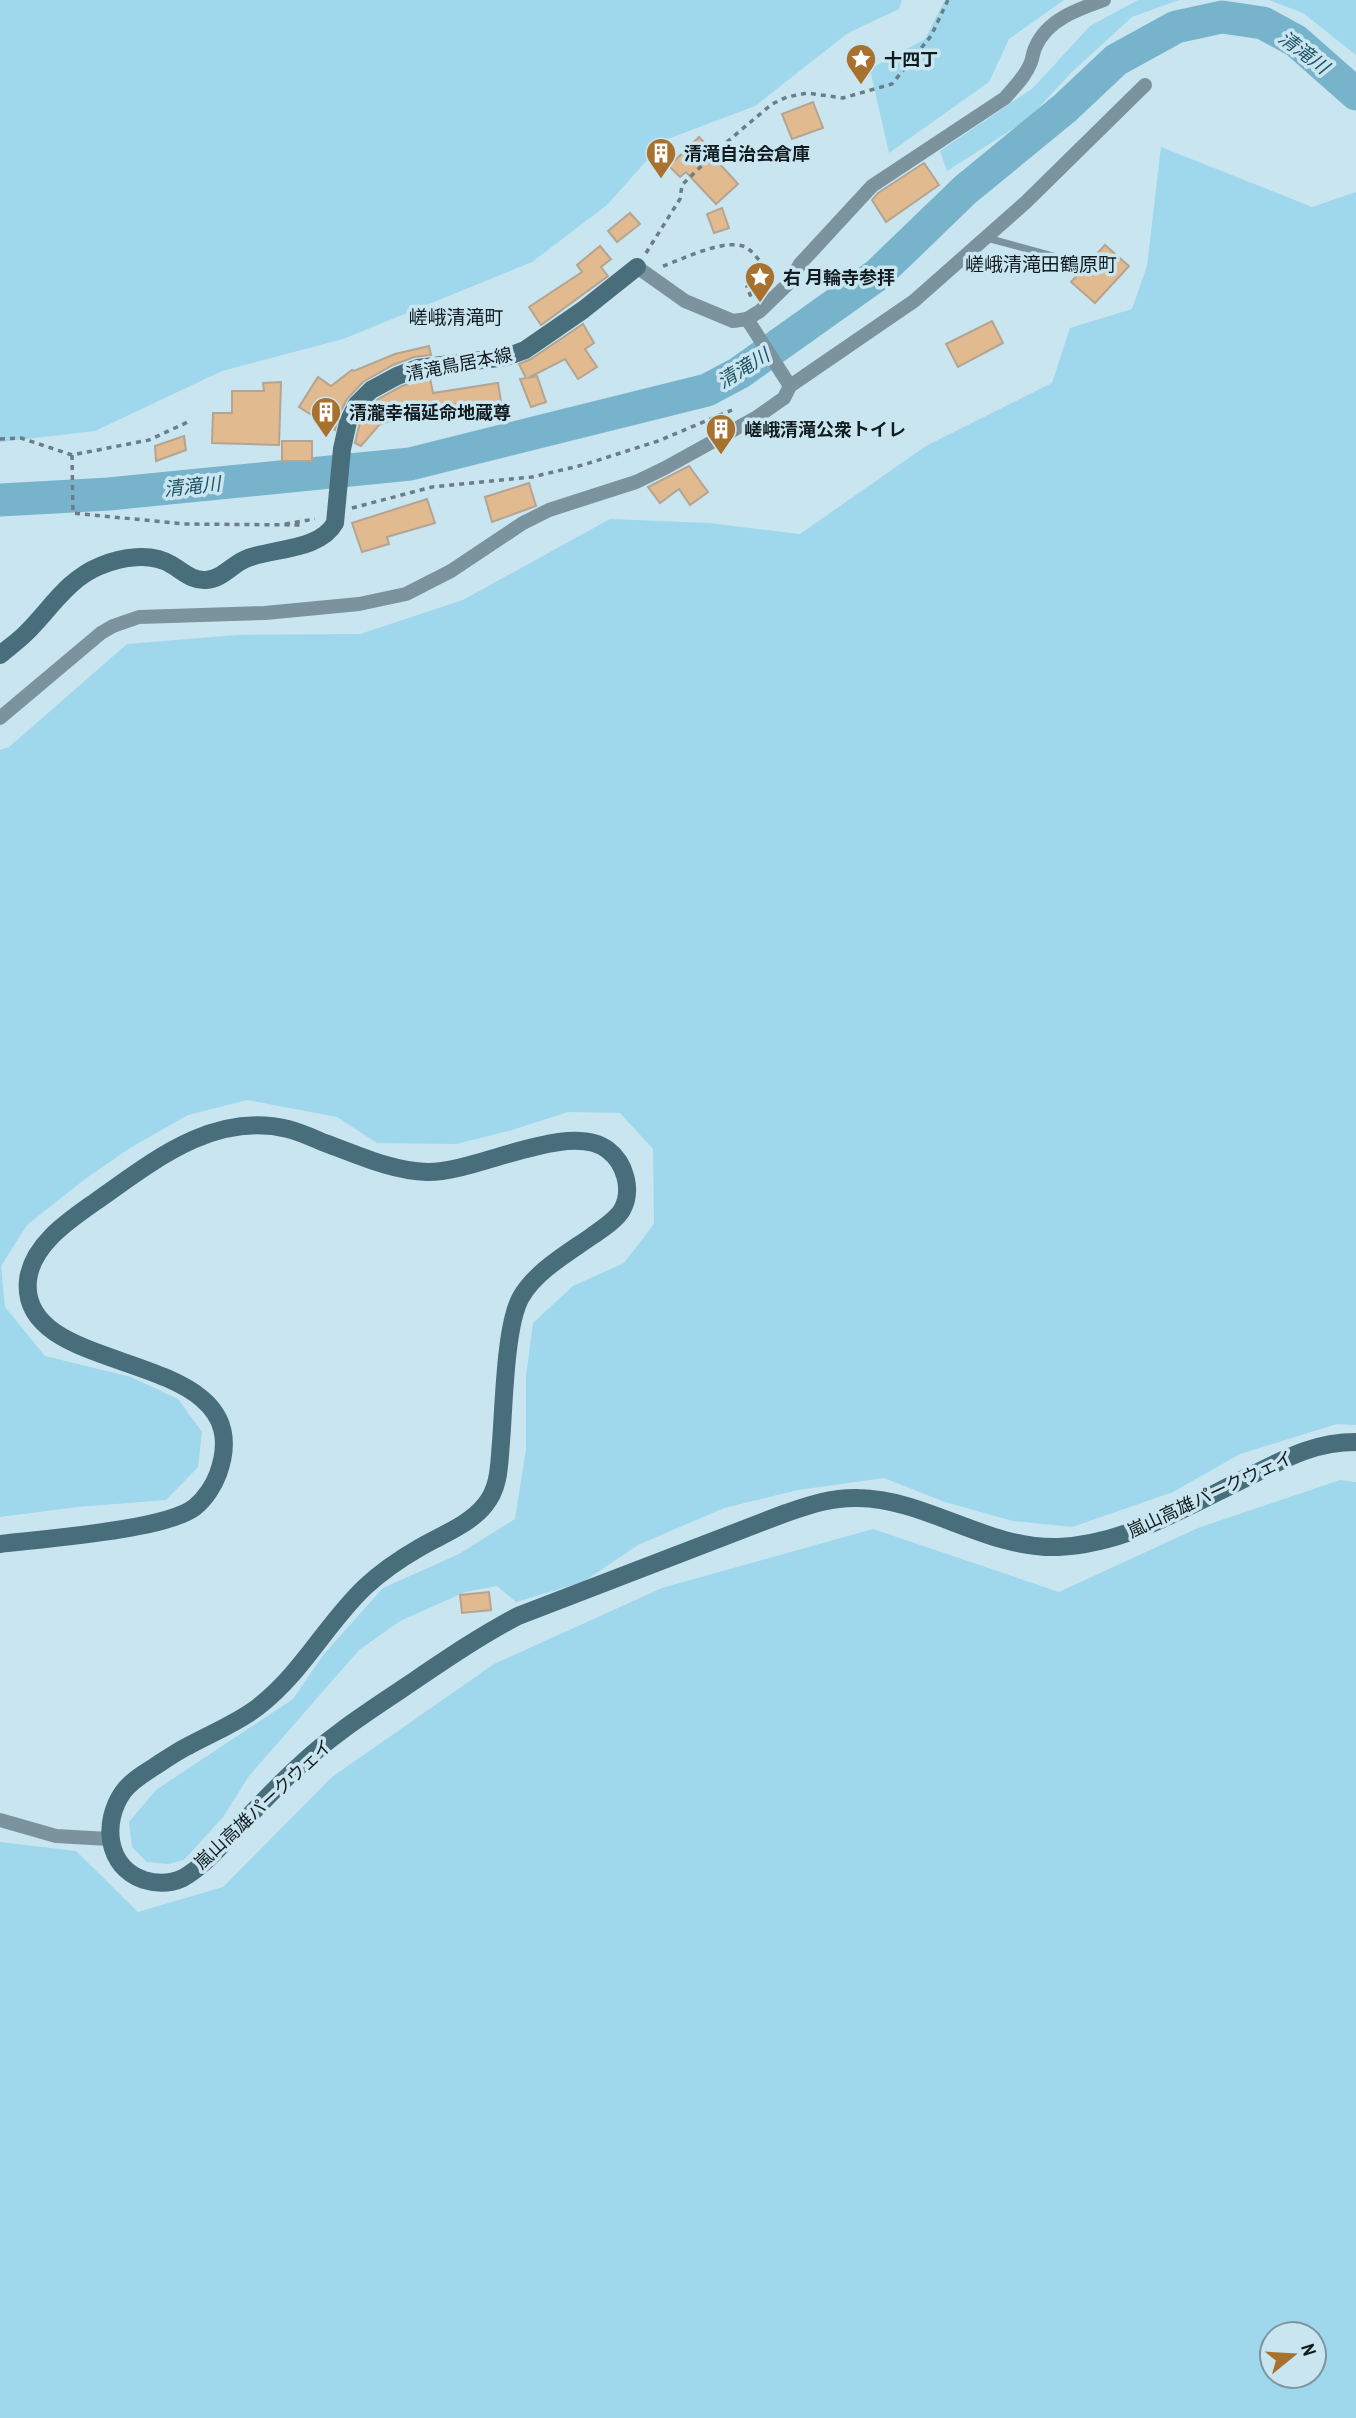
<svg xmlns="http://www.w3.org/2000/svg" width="1356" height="2418" font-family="'Archivo Narrow','Noto Sans JP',sans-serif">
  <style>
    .green { fill: #9fd7ec; fill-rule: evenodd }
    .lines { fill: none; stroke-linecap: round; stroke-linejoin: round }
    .river { stroke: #77b4cc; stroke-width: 33 }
    .building { fill: #e1ba90; stroke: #b5a491; stroke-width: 2 }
    .path { stroke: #6b7d85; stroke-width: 3.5; stroke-dasharray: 5 5; stroke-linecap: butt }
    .lane { stroke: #7a939d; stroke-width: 7 }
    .street { stroke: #7a939d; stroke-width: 14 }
    .secondary { stroke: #486e7c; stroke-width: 18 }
    .labels { text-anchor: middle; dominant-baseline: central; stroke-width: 7; stroke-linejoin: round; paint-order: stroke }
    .poi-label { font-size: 18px; font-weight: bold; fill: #121c20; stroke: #c9e5f0; text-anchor: start }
    .street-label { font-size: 18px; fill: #121c20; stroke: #c9e5f0 }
    .water-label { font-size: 19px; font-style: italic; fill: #215465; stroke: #c9e5f0 }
    .neighbourhood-label { font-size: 19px; fill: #121c20; stroke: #c9e5f0 }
  </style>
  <rect width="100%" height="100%" fill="#c9e5f0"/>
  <g class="green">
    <polygon points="0,0 902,0 899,9 848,33 755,106 665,140 607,205 532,262 343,339 222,371 95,431 0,442"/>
    <polygon points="945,0 1064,0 1009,39 989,82 889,153 870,69 925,39"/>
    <polygon points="1138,0 1179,0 1132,17 1073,71 1028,119 947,171 940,151 1033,88 1090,26"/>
    <polygon points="1269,0 1356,0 1356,55 1303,13"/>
    <polygon points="1161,147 1312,207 1356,192 1356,1425 1337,1424 1240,1454 1173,1492 1072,1527 1013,1521 945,1502 884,1478 798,1490 724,1508 638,1545 583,1582 516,1602 497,1586 465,1592 400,1621 359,1650 249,1776 223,1817 184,1860 168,1864 147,1862 132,1847 129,1822 156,1790 293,1699 324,1654 383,1588 459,1554 515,1519 526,1449 526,1377 533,1323 573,1286 624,1263 654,1224 653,1149 620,1113 568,1112 512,1130 456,1144 377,1143 337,1117 247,1100 188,1115 130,1148 85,1179 27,1225 1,1266 5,1307 45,1356 131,1377 178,1399 202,1432 198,1467 166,1500 77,1507 0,1517 0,750 9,747 127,644 237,635 360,634 463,600 610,519 709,523 800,534 926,446 1052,383 1070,328 1132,309 1147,266"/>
    <path d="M1340 1480 1356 1482V2418H0V1842L76 1851 138 1912 223 1887 332 1777 494 1664 662 1588 873 1529 1059 1592 1198 1528ZM1272 2334H1314V2376H1272Z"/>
  </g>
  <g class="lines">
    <polyline class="river" points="0,500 109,494 410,464 707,390 739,373 877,275 965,190 1065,108 1116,60 1176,27 1222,17 1263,23 1296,41 1356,94"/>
  </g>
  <g class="building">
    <polygon points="813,102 823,128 792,139 782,114"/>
    <polygon points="699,137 710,149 708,151 738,184 716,204 686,172 680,177 669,166"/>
    <polygon points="924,163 939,185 886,222 872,200 878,193"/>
    <polygon points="722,208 729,228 714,233 707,214"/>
    <polygon points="630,213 640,224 617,242 608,231"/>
    <polygon points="1105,245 1129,266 1095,303 1071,282"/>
    <polygon points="600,246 611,259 601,267 608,276 541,325 529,307 582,272 577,265"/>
    <polygon points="992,321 1003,343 958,367 946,344"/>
    <polygon points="583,324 594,343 585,349 597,367 578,379 565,359 528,378 537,376 546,402 531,407 520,379 526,378 519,364 531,359"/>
    <polygon points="429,346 431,355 414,357 393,365 363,382 347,399 338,417 335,430 299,407 318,377 331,386 352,370 354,371 395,354"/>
    <polygon points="430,378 433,393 498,383 503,414 463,420 461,403 411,412 379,425 361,446 355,443 359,426 366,411 378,399 402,386"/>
    <polygon points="281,382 279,445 212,443 213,413 232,413 232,391 264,391 263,383"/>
    <polygon points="184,436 186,450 156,461 155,446"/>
    <rect x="282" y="441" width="30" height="20"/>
    <polygon points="689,466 708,492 690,505 679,489 660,503 648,487"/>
    <polygon points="529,483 536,506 492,522 485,497"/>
    <polygon points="427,499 435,523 387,537 389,544 362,552 352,523"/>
    <polygon points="489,1592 491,1610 462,1613 460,1595"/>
  </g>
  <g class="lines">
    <g class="path">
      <polyline points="646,253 680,199 682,185 722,146 772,104 787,97 807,93 843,98 892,84 931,36 948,0"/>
      <path d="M663 266C683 259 717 242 738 245 748 246 753 253 759 260L747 287 751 297"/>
      <polyline points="0,439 21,438 72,455 149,440 190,421"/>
      <polyline points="72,455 73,513 184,524 302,525"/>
      <polyline points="352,508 432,487 532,477 583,465 658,441 732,410"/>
      <polyline points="285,524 315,519"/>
    </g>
    <polyline class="lane" points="987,238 1075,262"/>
    <g class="street">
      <path d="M637 267 685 301 733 321 747 319 760 311 789 283 800 264 872 186 1005 98C1015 86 1026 76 1031 62 1033 57 1033 51 1036 46 1048 19 1079 9 1104 0"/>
      <polyline points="747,319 790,386"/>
      <polyline points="0,718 101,633 113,626 139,617 265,613 359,604 406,594 451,571 523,523 549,510 636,482 665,468 757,417 784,398 790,386 914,301 1026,202 1145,85"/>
      <polyline points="0,1820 56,1836 109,1839"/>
    </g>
    <g class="secondary">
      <path d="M0 655C8 648 17 642 25 634 49 611 67 579 100 566 121 557 151 552 172 565 184 572 192 581 206 580 223 579 233 563 248 558 275 548 320 550 335 523L342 449 348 422 357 404 371 390 397 376 418 368 506 357 525 350 583 310 637 267"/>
      <path d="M0 1544C41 1539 167 1530 195 1507 205 1499 214 1485 218 1474 265 1343 17 1383 28 1280 32 1245 68 1221 95 1202 152 1162 213 1111 288 1129 300 1132 313 1138 325 1143 358 1155 392 1171 427 1172 476 1173 569 1120 608 1150 625 1163 633 1190 622 1210 616 1220 602 1229 592 1236 568 1253 536 1271 521 1297 505 1325 504 1406 501 1442 499 1464 500 1487 485 1505 469 1525 441 1535 419 1548 400 1559 380 1573 365 1587 326 1624 303 1672 258 1707 237 1723 212 1733 188 1746 176 1752 165 1760 154 1767 143 1774 131 1781 123 1792 102 1822 106 1867 144 1880 157 1884 170 1884 183 1878 206 1865 223 1843 241 1824 260 1805 278 1785 298 1767 330 1736 368 1712 405 1687 442 1662 478 1637 518 1616L786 1513C810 1505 833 1497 858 1498 927 1499 986 1549 1058 1547 1129 1544 1193 1503 1256 1473 1290 1456 1317 1442 1356 1442"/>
    </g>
  </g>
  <defs>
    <g id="sight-pin" transform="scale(1.575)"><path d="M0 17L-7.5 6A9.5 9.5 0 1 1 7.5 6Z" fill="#a8712d" stroke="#c9e5f0"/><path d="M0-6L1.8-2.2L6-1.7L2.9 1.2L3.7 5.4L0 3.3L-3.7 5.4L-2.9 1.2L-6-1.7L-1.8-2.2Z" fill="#fff"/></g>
    <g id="building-pin" transform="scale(1.575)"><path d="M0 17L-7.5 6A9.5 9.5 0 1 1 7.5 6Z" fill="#a8712d" stroke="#c9e5f0"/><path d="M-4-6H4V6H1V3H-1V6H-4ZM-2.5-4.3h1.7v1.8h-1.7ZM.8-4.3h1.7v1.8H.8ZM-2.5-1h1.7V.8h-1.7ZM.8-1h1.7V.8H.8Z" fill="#fff"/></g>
  </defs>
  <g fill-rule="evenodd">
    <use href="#sight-pin" x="861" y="59"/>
    <use href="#building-pin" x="661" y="153"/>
    <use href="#sight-pin" x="760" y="277"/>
    <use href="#building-pin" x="326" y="412"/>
    <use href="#building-pin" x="721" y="429"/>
  </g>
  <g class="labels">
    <g class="poi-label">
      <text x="884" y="59">十四丁</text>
      <text x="684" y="153">清滝自治会倉庫</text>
      <text x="783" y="277">右 月輪寺参拝</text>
      <text x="349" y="412">清瀧幸福延命地蔵尊</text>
      <text x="744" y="429">嵯峨清滝公衆トイレ</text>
    </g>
    <g class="street-label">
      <text transform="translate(459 364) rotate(-11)">清滝鳥居本線</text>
      <text transform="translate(1210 1494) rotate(-25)">嵐山高雄パークウェイ</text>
      <text transform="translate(263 1804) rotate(-43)">嵐山高雄パークウェイ</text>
    </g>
    <g class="water-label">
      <text transform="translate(1304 52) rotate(37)">清滝川</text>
      <text transform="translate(743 368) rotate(-32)">清滝川</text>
      <text transform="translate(192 486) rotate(-6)">清滝川</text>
    </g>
    <g class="neighbourhood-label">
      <text x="1041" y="264">嵯峨清滝田鶴原町</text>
      <text x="456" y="317">嵯峨清滝町</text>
    </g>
  </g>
  <g transform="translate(1293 2355) rotate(72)"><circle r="33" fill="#c9e5f0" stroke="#80959d" stroke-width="2"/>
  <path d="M0-5L12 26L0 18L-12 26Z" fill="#a8712d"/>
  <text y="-10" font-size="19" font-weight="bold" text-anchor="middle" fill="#121c20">N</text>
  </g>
</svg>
